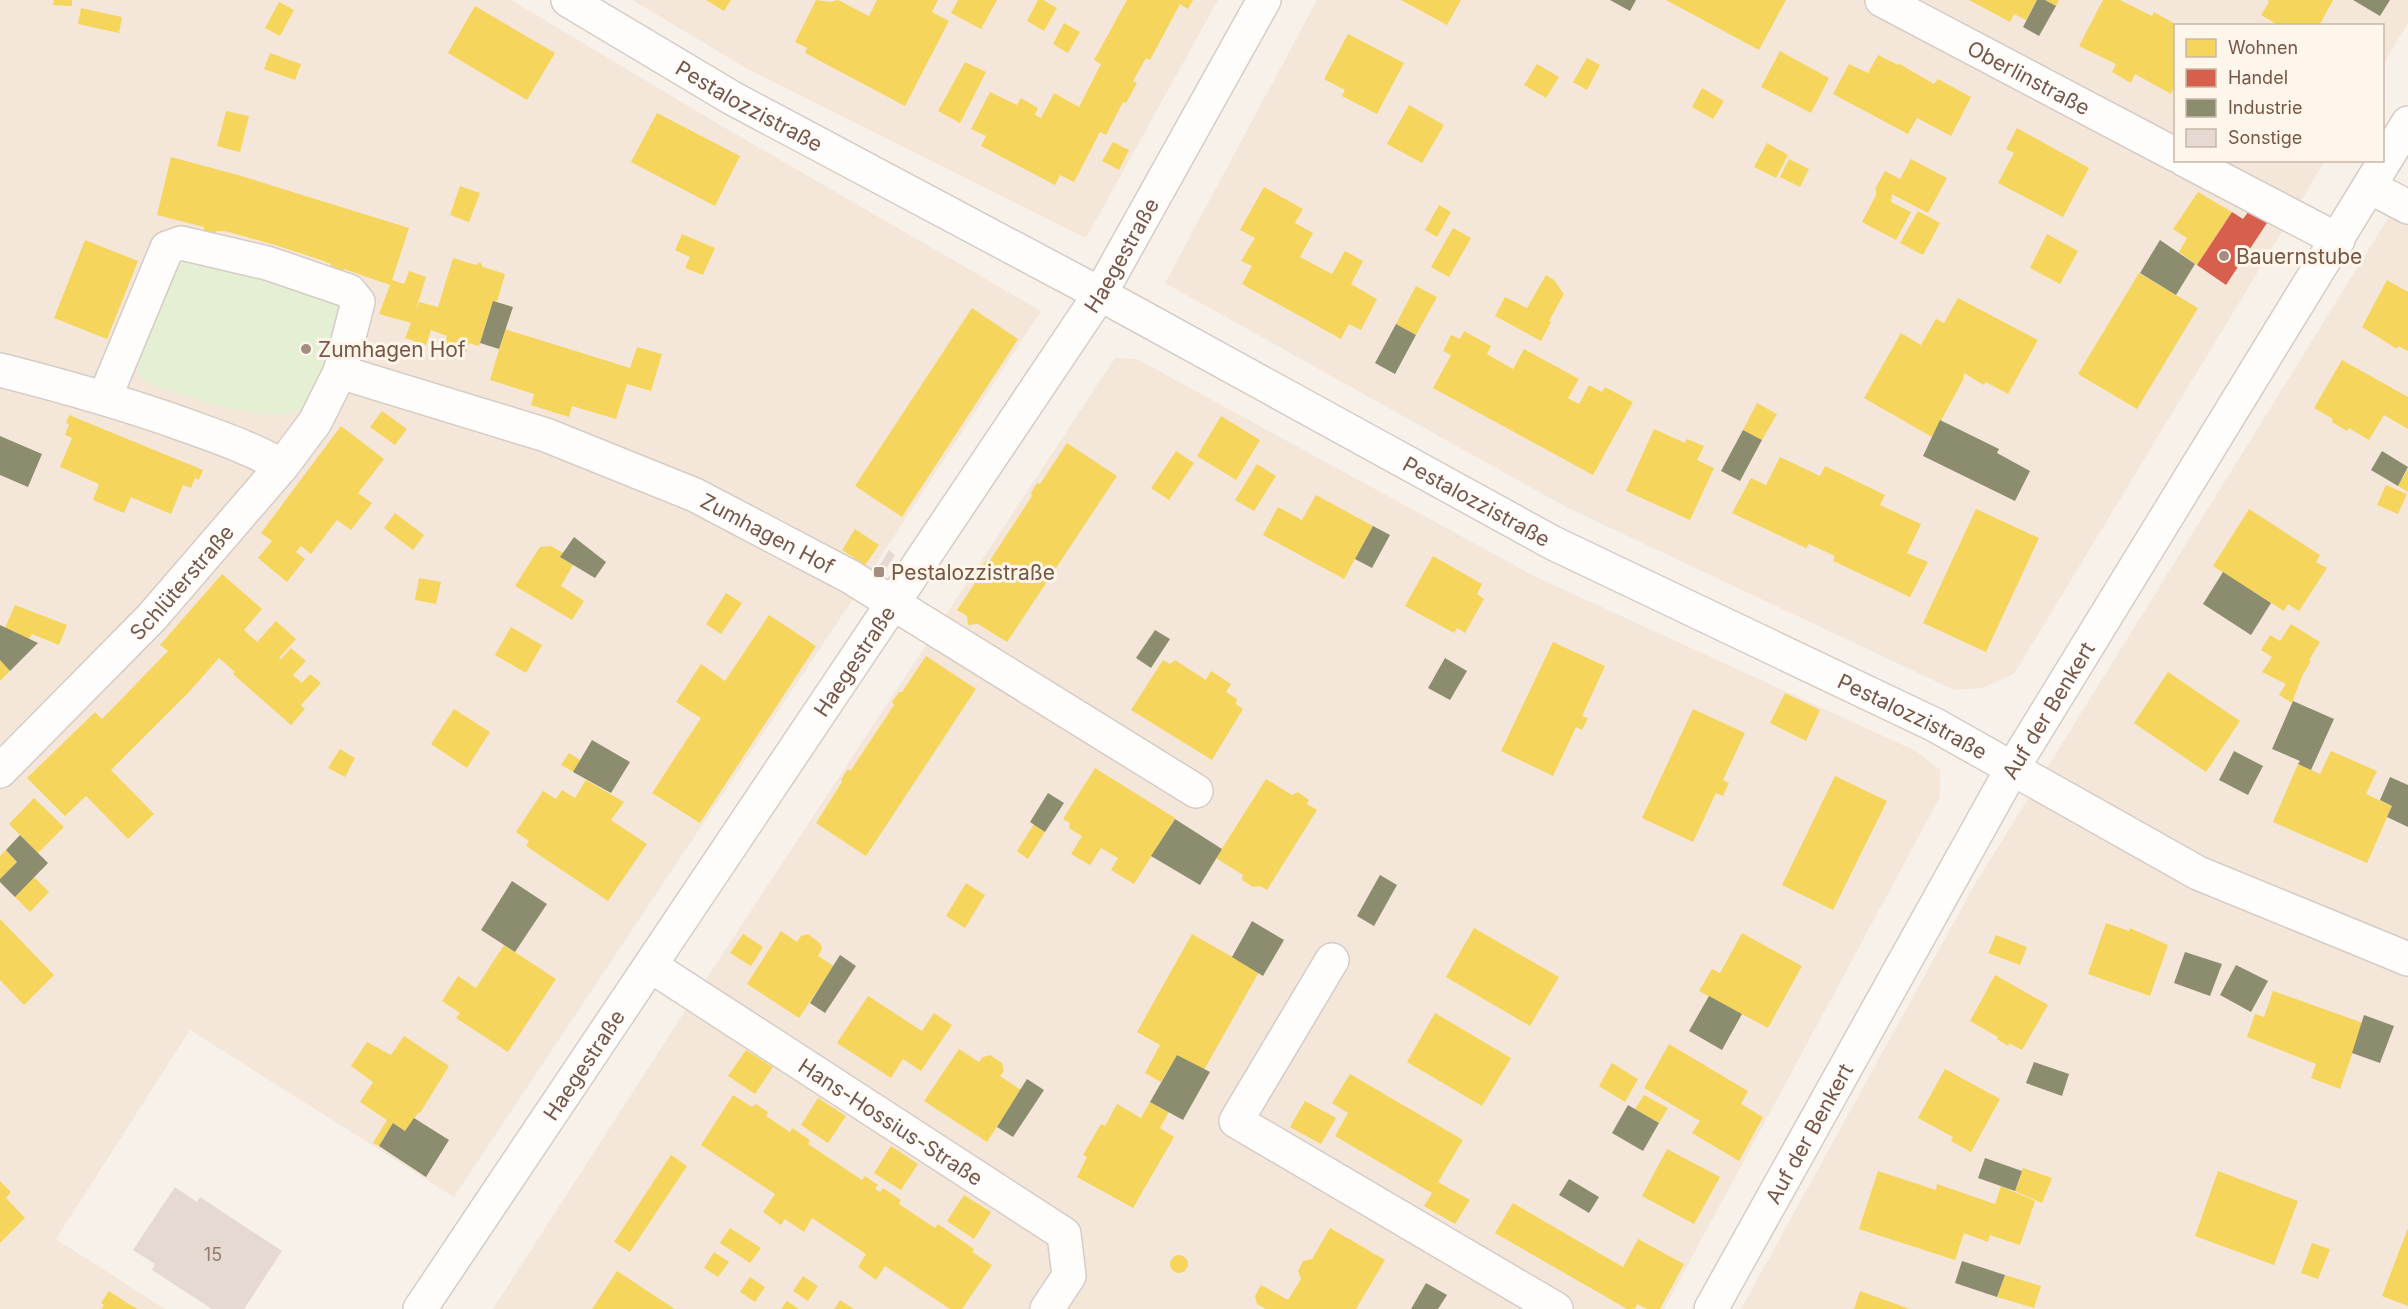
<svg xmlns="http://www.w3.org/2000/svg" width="2408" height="1309" font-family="Inter,sans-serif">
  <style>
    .residential { fill: #f4e7d9 }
    .green { fill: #e5efd3 }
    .homes { fill: #f6d55c }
    .shops { fill: #d6604d }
    .industry { fill: #8c8c6e }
    .building { fill: #e5d9d1 }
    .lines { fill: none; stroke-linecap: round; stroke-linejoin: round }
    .minor-casing { stroke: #d6ccc6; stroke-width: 36 }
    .minor { stroke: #fefdfc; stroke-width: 33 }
    .poi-dot { fill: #a58c80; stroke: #fff6eb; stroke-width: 2 }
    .labels { text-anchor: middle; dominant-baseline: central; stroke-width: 6; stroke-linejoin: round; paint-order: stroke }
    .number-label { font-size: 18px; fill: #95796c }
    .street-label { font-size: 21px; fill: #785647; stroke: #fff6eb }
    .poi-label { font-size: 21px; fill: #785647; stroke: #fff6eb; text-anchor: start }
  </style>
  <rect width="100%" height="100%" fill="#f8f1ea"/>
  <g class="residential">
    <polygon points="0,0 511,0 715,122 1041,311 855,596 454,1197 190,1030 56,1239 165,1309 0,1309"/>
    <polygon points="632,0 1218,0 1086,238 746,68"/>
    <polygon points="1317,0 2408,0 2408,23 2383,65 2382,26 2176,26 2176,160 2325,161 2014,674 1982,688 1954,690 1566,507 1165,283"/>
    <polygon points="2408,186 2408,1309 1741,1309 1975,884"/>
    <polygon points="1115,358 1137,359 1536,577 1916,751 1940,770 1940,797 1664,1309 493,1309 683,1014"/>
  </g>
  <path class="green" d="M181 255 264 276 336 303 340 316C334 335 317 398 302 408 270 429 187 395 151 385 138 377 136 372 139 358Z"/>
  <g class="homes">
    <polygon points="54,0 72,0 72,6 53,5"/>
    <polygon points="706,0 731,0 724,11"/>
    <polygon points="816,0 830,2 838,0 869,16 877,0 938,0 932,12 949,21 905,106 805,53 807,48 795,42"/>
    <polygon points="958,0 997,0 981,29 951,13"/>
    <polygon points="1038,0 1043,0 1057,8 1044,31 1027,21"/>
    <polygon points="1127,0 1193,0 1188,9 1180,4 1150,60 1146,58 1133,81 1137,83 1126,103 1123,102 1106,135 1100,132 1074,182 1060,175 1055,185 981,146 986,136 971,129 990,92 1017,105 1021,98 1038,108 1035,115 1041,118 1054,93 1079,107 1101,64 1094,60"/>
    <polygon points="1401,0 1461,0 1447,25"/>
    <polygon points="1666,0 1786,0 1759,50"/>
    <polygon points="1969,0 2037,0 2026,20 2014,14 2010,22"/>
    <polygon points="2045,0 2059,0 2056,6"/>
    <polygon points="2103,0 2120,0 2152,16 2154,12 2179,26 2175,26 2175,85 2171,94 2135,74 2131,83 2112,72 2116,64 2079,46"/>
    <polygon points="2267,0 2333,0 2319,26 2280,26 2261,15 2269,2"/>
    <polygon points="279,2 294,10 280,36 265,28"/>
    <polygon points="475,6 555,53 527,100 448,53"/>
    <polygon points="81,8 122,17 119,33 78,24"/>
    <polygon points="1064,23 1080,32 1068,53 1053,44"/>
    <polygon points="1348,34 1404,63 1377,114 1342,96 1345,90 1324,79"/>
    <polygon points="1780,51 1829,78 1811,113 1761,87"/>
    <polygon points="270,53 301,64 295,80 264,69"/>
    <polygon points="1878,55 1898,65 1898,63 1934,84 1938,79 1971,97 1951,136 1917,118 1908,134 1833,94 1849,64 1868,73"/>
    <polygon points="1587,58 1600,65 1587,90 1573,82"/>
    <polygon points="965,62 986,72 960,123 938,111"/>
    <polygon points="1537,64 1559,77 1546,98 1524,85"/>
    <polygon points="1702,88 1724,101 1713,119 1692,107"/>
    <polygon points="1409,105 1444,125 1422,163 1387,144"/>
    <polygon points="226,111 249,116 240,152 217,146"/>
    <polygon points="657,113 740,156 715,206 631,162"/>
    <polygon points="2017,128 2089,168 2063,217 1998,183 2014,153 2006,149"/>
    <polygon points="1113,142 1129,150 1119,170 1102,161"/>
    <polygon points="1767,143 1788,155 1776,178 1754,167"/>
    <polygon points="171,157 238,175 409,228 392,280 404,284 409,271 426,277 415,312 419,302 438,307 453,258 476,265 480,262 483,267 505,274 497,302 493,301 479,346 469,343 466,352 444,345 447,336 431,330 426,345 405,338 411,323 379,314 390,285 344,269 342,272 330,267 331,264 324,261 275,245 225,231 217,231 215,234 204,231 204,227 157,215"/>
    <polygon points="1789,159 1809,169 1800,187 1780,177"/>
    <polygon points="1911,159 1947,178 1928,213 1892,194 1891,202 1911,212 1896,240 1862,222 1876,195 1876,187 1885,171 1900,179"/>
    <polygon points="460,186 480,193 469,222 450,215"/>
    <polygon points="1264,187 1303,209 1295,223 1313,233 1300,257 1332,274 1345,251 1363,261 1351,284 1377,299 1361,330 1349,324 1341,339 1242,284 1252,266 1241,261 1255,238 1240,230"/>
    <polygon points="2198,192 2232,212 2197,265 2179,252 2187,238 2173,229"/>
    <polygon points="1439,205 1451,212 1437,237 1425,230"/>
    <polygon points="1918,211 1940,223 1923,255 1900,243"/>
    <polygon points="1453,228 1471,238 1449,277 1431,267"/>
    <polygon points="682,234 715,248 703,275 685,268 690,257 675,250"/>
    <polygon points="2047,234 2078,251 2060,284 2030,268"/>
    <polygon points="85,240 138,261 107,339 54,318"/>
    <polygon points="2139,273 2198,308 2137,409 2078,374"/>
    <polygon points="1546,275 1554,280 1564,294 1549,321 1551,322 1541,341 1495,316 1505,297 1527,308"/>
    <polygon points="2387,280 2408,292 2408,351 2398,346 2397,349 2362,327"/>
    <polygon points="1416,286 1437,297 1416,335 1396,324"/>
    <polygon points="1958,298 2038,340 2008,394 1986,382 1984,385 1964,373 1963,380 1932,437 1864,398 1901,333 1921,345 1936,319 1944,323"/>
    <polygon points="972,308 1018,339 902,517 855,486"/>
    <polygon points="505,329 630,368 637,347 662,354 651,391 627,384 616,419 572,406 569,417 531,405 534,394 490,380"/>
    <polygon points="1464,331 1491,346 1487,354 1513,369 1524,349 1579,379 1568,398 1579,404 1589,385 1602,392 1605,387 1633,402 1593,475 1433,388 1451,355 1443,351 1451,335 1460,339"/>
    <polygon points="2342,360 2408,397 2408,429 2384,415 2369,440 2349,428 2347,431 2332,422 2333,419 2314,408"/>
    <polygon points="1757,403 1777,414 1762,440 1743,430"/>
    <polygon points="382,411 407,429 395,445 370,427"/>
    <polygon points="69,415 203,470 199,480 195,478 191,488 183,485 171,514 131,497 124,513 93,500 99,484 60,467 72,438 65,435 69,424 66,423"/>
    <polygon points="1221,416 1260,440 1236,480 1197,456"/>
    <polygon points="341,426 384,459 358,493 372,503 351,530 337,520 311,554 301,546 296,552 305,559 287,582 258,558 272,541 261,533"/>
    <polygon points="1654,429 1685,443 1687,439 1704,446 1697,460 1714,468 1690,520 1626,491"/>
    <polygon points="1067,443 1117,476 1007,642 978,624 968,625 967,616 957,610 981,574 978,571 986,561 989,562 1032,496 1031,493 1037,483 1040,484"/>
    <polygon points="1176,451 1194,463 1169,500 1151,488"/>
    <polygon points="1780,457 1820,476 1825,466 1885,495 1880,505 1921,524 1907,553 1928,562 1910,597 1833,561 1835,556 1809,544 1806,548 1732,513 1751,478 1766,485"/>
    <polygon points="1257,464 1276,476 1254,511 1235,500"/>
    <polygon points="2408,469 2408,492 2398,486"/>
    <polygon points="2386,485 2407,494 2398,514 2377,505"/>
    <polygon points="1316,495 1373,526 1344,579 1263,535 1278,507 1302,520"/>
    <polygon points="1976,509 2039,538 1986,652 1923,623"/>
    <polygon points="2249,509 2320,555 2316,562 2327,568 2299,611 2288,604 2284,611 2213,566"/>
    <polygon points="395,513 424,535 413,550 384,528"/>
    <polygon points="855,529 879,545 865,565 842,550"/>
    <polygon points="551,546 563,553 560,557 573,565 561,586 584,601 572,620 515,586 540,547"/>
    <polygon points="1433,556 1482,584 1477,594 1484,599 1465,633 1457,628 1454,633 1405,606"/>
    <polygon points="222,574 262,609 244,630 257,642 276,621 296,639 279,658 281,659 291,648 306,661 293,675 302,683 310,674 321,683 301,705 305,709 291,725 233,674 235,672 219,658 189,692 111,770 154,814 128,839 86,796 65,816 27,778 95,712 102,719 168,651 160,645"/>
    <polygon points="419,578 441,582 436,604 415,600"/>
    <polygon points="726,593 742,603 721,634 706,624"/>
    <polygon points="15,605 67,625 59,645 32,634 29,639 5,628"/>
    <polygon points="769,615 816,646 700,823 652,793 701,718 676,702 701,664 725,681"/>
    <polygon points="2291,624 2320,642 2309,660 2311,661 2302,676 2292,703 2279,695 2286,684 2262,672 2272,657 2261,650 2270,635 2280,641"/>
    <polygon points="511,627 542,645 526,673 495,655"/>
    <polygon points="1553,642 1605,666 1582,716 1588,718 1582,730 1576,727 1553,776 1501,751"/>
    <polygon points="926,656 976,689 866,856 816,823 842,782 841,780 847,770 851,770 894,705 892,702 899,692 902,692"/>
    <polygon points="0,660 10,671 0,681"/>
    <polygon points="1163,660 1170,664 1175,660 1206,680 1211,671 1231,684 1226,692 1237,699 1236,704 1243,709 1212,760 1131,710"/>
    <polygon points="2168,672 2240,721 2206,772 2134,723"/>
    <polygon points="1785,693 1820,710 1806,741 1770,723"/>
    <polygon points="454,709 490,732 467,768 431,744"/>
    <polygon points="1693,709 1745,733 1723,780 1729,783 1723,796 1716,793 1693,842 1642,818"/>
    <polygon points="340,749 355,758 345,777 328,768"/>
    <polygon points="2331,751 2377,771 2366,794 2392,806 2367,863 2273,822 2298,764 2320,774"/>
    <polygon points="569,753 580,760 574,772 561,765"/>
    <polygon points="1095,768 1175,818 1134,884 1111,870 1118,858 1101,848 1090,865 1071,854 1082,836 1069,828 1070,823 1063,819"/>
    <polygon points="1835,776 1887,801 1833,910 1782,885"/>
    <polygon points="1266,779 1292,795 1298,792 1309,800 1307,804 1317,810 1267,890 1260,886 1253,887 1242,880 1243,875 1216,858"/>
    <polygon points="586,780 624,802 611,820 647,844 608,901 526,846 529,841 516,832 543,791 556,799 562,790 575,798"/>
    <polygon points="34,798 64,827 38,853 9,824"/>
    <polygon points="1034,824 1045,832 1028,859 1017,851"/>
    <polygon points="6,850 17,862 0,879 0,856"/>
    <polygon points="34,877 49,892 30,912 15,897"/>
    <polygon points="966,883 985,895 965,928 946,916"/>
    <polygon points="0,919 54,975 24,1005 0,980"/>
    <polygon points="2106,923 2129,931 2130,928 2168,945 2150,996 2088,974"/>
    <polygon points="1474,928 1559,977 1530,1026 1446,977"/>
    <polygon points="781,931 797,942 801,936 808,934 820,943 822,949 818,956 834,966 799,1018 747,984"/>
    <polygon points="1742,933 1802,966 1768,1028 1699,991 1712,969 1720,973"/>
    <polygon points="743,934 763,947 751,966 730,953"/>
    <polygon points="1192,934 1259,972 1204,1070 1177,1055 1161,1082 1145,1073 1160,1045 1137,1032"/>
    <polygon points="1996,935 2027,947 2020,965 1988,953"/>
    <polygon points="504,945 556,979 508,1052 456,1018 460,1013 442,1001 458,976 476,988"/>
    <polygon points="1995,975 2048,1005 2022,1050 2009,1043 2008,1046 1997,1039 1998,1037 1970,1021"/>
    <polygon points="2273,991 2363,1023 2340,1089 2311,1078 2316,1064 2247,1037 2255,1014 2264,1017"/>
    <polygon points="868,996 922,1031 934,1013 952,1025 921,1071 903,1059 891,1078 837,1043"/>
    <polygon points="1435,1013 1511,1058 1482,1106 1407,1062"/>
    <polygon points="404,1036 449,1066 420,1113 419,1112 405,1131 393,1123 379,1146 373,1143 387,1120 360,1102 373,1082 351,1066 367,1042 391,1055"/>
    <polygon points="1669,1044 1748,1091 1741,1104 1763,1117 1739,1161 1692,1133 1700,1121 1644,1088"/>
    <polygon points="959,1049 979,1062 983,1057 990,1055 1002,1063 1004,1071 1000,1076 1021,1090 987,1142 924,1101"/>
    <polygon points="746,1050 773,1067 755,1094 728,1076"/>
    <polygon points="1612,1063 1638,1079 1625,1102 1599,1086"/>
    <polygon points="1945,1069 2000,1099 1971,1152 1951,1141 1953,1137 1918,1118"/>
    <polygon points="1350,1074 1463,1140 1438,1182 1470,1200 1455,1224 1424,1206 1432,1193 1335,1136 1348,1113 1332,1103"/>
    <polygon points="733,1095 752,1107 756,1104 768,1112 766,1116 790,1132 792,1128 810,1140 808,1144 862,1180 865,1176 878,1185 875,1189 880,1192 883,1188 901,1200 899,1204 935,1228 938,1224 974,1249 972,1252 992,1265 962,1309 950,1309 885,1266 876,1280 858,1267 866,1254 812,1218 804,1232 785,1219 781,1225 763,1212 775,1194 701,1145"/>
    <polygon points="1644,1095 1668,1108 1659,1123 1635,1109"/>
    <polygon points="818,1098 846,1116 828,1143 801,1125"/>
    <polygon points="1305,1101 1336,1118 1321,1144 1290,1127"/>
    <polygon points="1150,1102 1169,1112 1160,1128 1174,1137 1133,1208 1077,1177 1087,1157 1083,1155 1101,1124 1105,1126 1117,1104 1141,1118"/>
    <polygon points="891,1146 918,1164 901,1190 874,1173"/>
    <polygon points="1667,1149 1720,1177 1694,1224 1642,1196"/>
    <polygon points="671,1155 687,1166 630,1252 614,1242"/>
    <polygon points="2023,1168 2052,1178 2042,1203 2015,1191"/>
    <polygon points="1878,1171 1936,1190 1937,1184 1995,1204 2001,1186 2035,1201 2020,1245 1990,1235 1988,1242 1964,1233 1955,1260 1859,1229"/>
    <polygon points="2218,1171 2298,1201 2274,1265 2195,1236"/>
    <polygon points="0,1181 11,1192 6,1198 25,1218 0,1243"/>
    <polygon points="964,1195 991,1212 974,1239 947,1221"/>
    <polygon points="1513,1203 1623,1267 1638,1239 1684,1264 1660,1309 1647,1309 1637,1304 1635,1309 1627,1309 1495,1233"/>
    <polygon points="730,1228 761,1248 750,1263 720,1243"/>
    <polygon points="1330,1228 1385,1260 1356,1309 1266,1309 1257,1304 1255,1296 1261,1285 1288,1300 1301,1279 1298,1271 1303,1261 1312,1259"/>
    <polygon points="2408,1228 2408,1306 2382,1296"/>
    <polygon points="2312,1243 2330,1249 2318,1279 2301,1273"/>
    <polygon points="714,1252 729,1262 718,1277 704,1268"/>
    <circle cx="1179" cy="1264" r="9"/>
    <polygon points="617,1271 655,1296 675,1309 592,1309"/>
    <polygon points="2005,1275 2041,1286 2034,1308 1997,1297"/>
    <polygon points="803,1276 818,1286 808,1301 793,1291"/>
    <polygon points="750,1277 765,1287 755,1302 740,1292"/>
    <polygon points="109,1291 127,1303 138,1309 101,1309 104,1305 101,1303"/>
    <polygon points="1860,1291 1910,1309 1854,1309"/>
    <polygon points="840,1300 854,1309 834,1309"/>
    <polygon points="787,1301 799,1309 781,1309"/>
  </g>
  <polygon class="shops" points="2249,211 2267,223 2226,285 2197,265 2232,212 2243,219"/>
  <g class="industry">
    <polygon points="1610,0 1636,0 1630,11"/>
    <polygon points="2037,0 2045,0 2056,6 2039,36 2023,27"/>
    <polygon points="2353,0 2390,0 2380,16"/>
    <polygon points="2160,240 2195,264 2176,295 2140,273"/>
    <polygon points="493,301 513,307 499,349 480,343"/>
    <polygon points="1396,324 1416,335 1395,374 1375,363"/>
    <polygon points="1940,420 1999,449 1997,453 2030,471 2015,501 1923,456"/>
    <polygon points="1743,430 1762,440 1740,481 1721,471"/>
    <polygon points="0,436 42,454 28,487 0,475"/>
    <polygon points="2382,451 2408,467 2398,486 2371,470"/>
    <polygon points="1373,526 1390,535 1372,568 1355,559"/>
    <polygon points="574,537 606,562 595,578 560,557"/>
    <polygon points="2223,572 2271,603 2251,635 2203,604"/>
    <polygon points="0,625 38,643 10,671 0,660"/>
    <polygon points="1155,630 1170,639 1151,668 1136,658"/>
    <polygon points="1445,658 1467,671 1450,700 1428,688"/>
    <polygon points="2293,701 2334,719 2311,770 2298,764 2300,761 2272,749"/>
    <polygon points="592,740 630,762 611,793 573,772"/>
    <polygon points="2234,751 2263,766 2248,795 2219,780"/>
    <polygon points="2390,777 2408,785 2408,827 2387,817 2392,806 2380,800"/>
    <polygon points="1048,793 1064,803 1045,832 1030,822"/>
    <polygon points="1175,819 1222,849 1200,885 1151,856"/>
    <polygon points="20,835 48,863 15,897 0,882 0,879 17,862 6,850"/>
    <polygon points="1380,875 1397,885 1374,926 1357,916"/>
    <polygon points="512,881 547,904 515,952 481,930"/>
    <polygon points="1252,921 1284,940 1263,976 1232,957"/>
    <polygon points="2185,952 2222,964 2210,996 2174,983"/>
    <polygon points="840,955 856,966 825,1013 810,1003"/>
    <polygon points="2236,965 2268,981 2251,1012 2220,995"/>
    <polygon points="1709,996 1742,1014 1722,1050 1689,1031"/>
    <polygon points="2364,1015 2394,1026 2380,1063 2352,1053"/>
    <polygon points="1177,1055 1210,1072 1183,1120 1150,1102"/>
    <polygon points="2034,1062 2069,1074 2062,1096 2026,1083"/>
    <polygon points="1027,1079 1044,1090 1013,1137 997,1127"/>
    <polygon points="1628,1105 1659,1123 1643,1151 1612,1133"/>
    <polygon points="414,1118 449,1140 426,1177 379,1146 393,1123 405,1131"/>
    <polygon points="1985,1158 2022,1171 2015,1191 1978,1178"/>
    <polygon points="1569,1179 1599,1197 1589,1213 1559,1195"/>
    <polygon points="1962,1261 2005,1275 1997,1297 1955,1283"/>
    <polygon points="1426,1283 1447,1295 1438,1309 1411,1309"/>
  </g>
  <g class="building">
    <polygon points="889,550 895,555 884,572 878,568"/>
    <polygon points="175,1187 197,1202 200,1197 282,1251 244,1309 212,1309 152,1270 155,1264 133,1250"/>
  </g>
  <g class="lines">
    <g class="minor-casing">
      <g id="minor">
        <path id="s1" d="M568 0 732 98 1100 294 1553 543 1935 725 2198 873 2408 959"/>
        <path id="s2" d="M1882 0 2176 155"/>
        <polyline points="2185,160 2338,240"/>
        <polyline points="2370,187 2408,207"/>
        <path d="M0 370C63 386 124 403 185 425 218 437 251 448 282 466"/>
        <path id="s3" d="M340 372 546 435 695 495 849 576 1196 791"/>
        <path id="s4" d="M0 771 152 617 282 466 315 422 340 372 358 302 349 291 267 263 181 243 167 248 105 397"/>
        <polyline points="1332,960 1236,1121 1556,1309"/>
        <path id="s5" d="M651 966 1064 1234 1069 1276 1047 1309"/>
        <path id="s6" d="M420 1309 1100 294 1264 0"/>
        <path id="s7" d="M1711 1309 2012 769 2408 123"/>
      </g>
    </g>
    <use href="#minor" class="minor"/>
  </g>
  <g class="poi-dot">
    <circle cx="2224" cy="256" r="6"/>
    <circle cx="306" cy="349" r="6"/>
    <rect x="873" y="566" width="12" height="12" rx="3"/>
  </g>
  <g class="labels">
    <g class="number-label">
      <text x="213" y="1254">15</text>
    </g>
    <g class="street-label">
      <text stroke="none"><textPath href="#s2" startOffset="166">Oberlinstraße</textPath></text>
      <text stroke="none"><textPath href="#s1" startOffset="210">Pestalozzistraße</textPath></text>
      <text stroke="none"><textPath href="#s6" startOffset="1266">Haegestraße</textPath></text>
      <text stroke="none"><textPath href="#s1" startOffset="1038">Pestalozzistraße</textPath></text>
      <text stroke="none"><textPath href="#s3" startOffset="458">Zumhagen Hof</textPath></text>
      <text stroke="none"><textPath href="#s4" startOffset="262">Schlüterstraße</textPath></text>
      <text stroke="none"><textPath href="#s6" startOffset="780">Haegestraße</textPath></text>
      <text stroke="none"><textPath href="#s7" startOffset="687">Auf der Benkert</textPath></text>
      <text stroke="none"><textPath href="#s1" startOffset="1524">Pestalozzistraße</textPath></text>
      <text stroke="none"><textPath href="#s6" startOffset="294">Haegestraße</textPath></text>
      <text stroke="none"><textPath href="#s5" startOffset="286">Hans-Hossius-Straße</textPath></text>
      <text stroke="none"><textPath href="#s7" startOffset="201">Auf der Benkert</textPath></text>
    </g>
    <g class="poi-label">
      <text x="2236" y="256">Bauernstube</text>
      <text x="318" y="349">Zumhagen Hof</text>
      <text x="891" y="572">Pestalozzistraße</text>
    </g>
  </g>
  <rect x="2174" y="24" width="210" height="138" fill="#fff6eb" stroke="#c9b6a9" stroke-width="1.5"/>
  <rect x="2186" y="39" width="30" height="18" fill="#f6d55c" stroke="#c9b6a9" stroke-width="1.5"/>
  <text x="2228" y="54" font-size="18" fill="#785647">Wohnen</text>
  <rect x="2186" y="69" width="30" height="18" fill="#d6604d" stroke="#c9b6a9" stroke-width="1.5"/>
  <text x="2228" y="84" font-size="18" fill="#785647">Handel</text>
  <rect x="2186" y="99" width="30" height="18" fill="#8c8c6e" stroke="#c9b6a9" stroke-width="1.5"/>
  <text x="2228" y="114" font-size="18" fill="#785647">Industrie</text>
  <rect x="2186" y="129" width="30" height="18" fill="#e5d9d1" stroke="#c9b6a9" stroke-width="1.5"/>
  <text x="2228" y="144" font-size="18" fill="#785647">Sonstige</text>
</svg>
